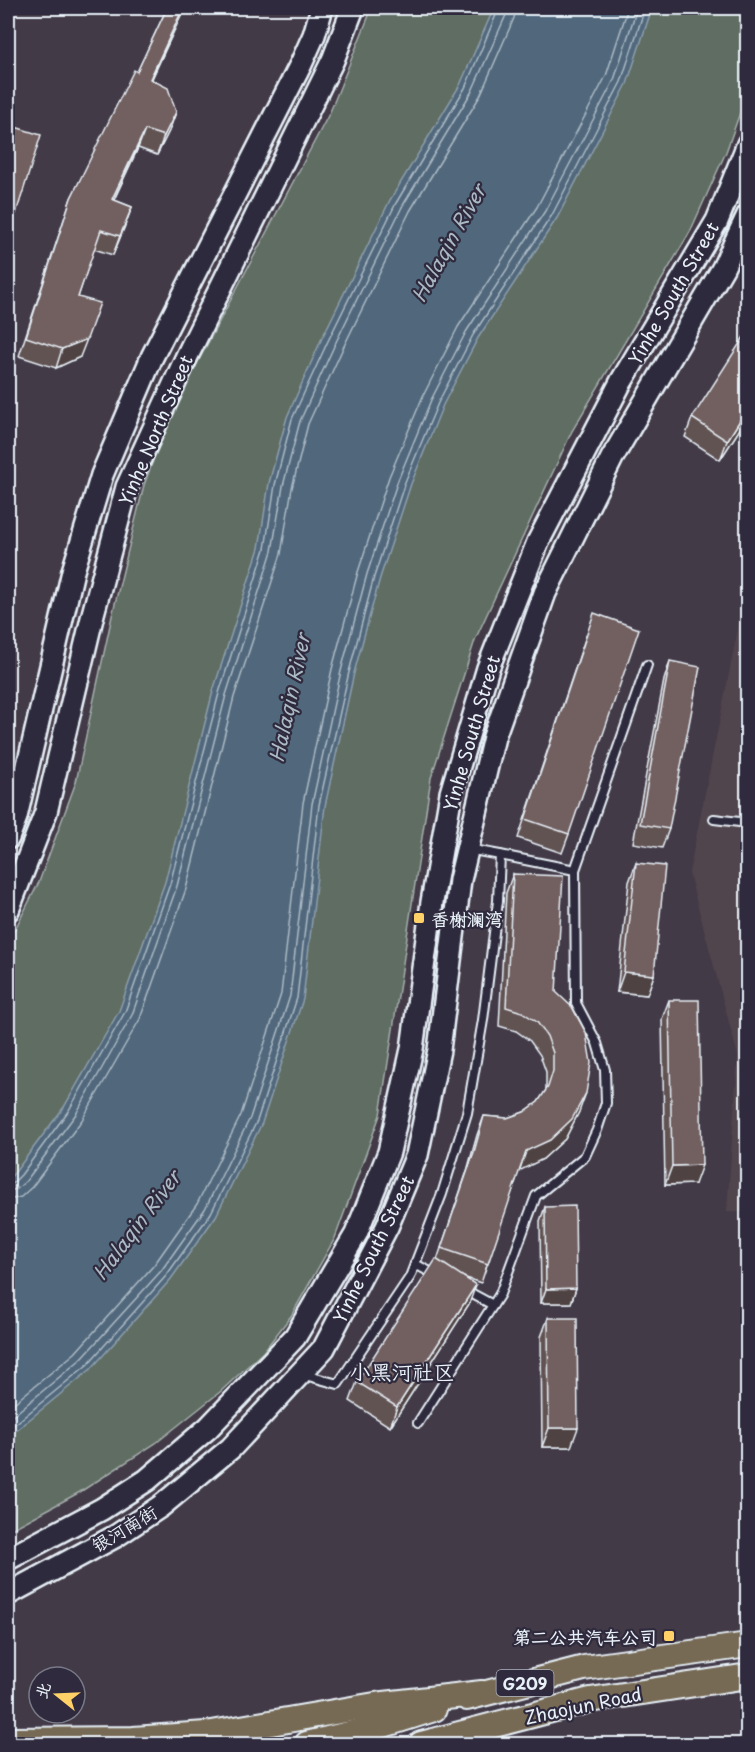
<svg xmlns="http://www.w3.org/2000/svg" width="755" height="1752" font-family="'Playpen Sans','LXGW WenKai TC',sans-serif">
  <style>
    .built { fill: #51454e }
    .green { fill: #616d62; stroke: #a4afad; stroke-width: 1.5 }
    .water { fill: #51687c; stroke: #8d9fae; stroke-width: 1.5 }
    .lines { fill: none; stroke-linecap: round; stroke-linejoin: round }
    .shore { stroke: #acbac6; stroke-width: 1.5 }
    .service-casing { stroke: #e8f1f8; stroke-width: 12 }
    .tertiary-casing { stroke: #e8f1f8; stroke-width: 22 }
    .secondary-casing { stroke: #e8f1f8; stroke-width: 26 }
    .trunk-casing { stroke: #e8f1f8; stroke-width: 28 }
    .service { stroke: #2f2a3d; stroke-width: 8 }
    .tertiary { stroke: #2f2a3d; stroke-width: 18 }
    .secondary { stroke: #2f2a3d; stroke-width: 21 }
    .trunk { stroke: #776a54; stroke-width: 24 }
    .wall { fill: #625252; stroke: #e8f1f8; stroke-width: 1.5 }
    .shaded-wall { fill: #504242; stroke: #e8f1f8; stroke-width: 1.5 }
    .building { fill: #725f5f; stroke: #e8f1f8; stroke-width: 1.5 }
    .poi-dot { fill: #ffd166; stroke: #2f2a3d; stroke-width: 2 }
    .labels { text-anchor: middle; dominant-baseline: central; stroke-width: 4.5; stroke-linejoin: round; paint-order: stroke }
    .shield { fill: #2f2a3d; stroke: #b0b5c0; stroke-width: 1.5 }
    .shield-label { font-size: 16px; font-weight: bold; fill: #e8f1f8 }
    .street-label { font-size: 18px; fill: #e8f1f8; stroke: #2f2a3d }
    .poi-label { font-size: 18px; font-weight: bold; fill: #e8f1f8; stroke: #2f2a3d; text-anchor: start }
    .water-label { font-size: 20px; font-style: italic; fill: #acbac6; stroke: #2f2a3d }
    .quarter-label { font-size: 21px; fill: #e8f1f8; stroke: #2f2a3d }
  </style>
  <rect width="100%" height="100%" fill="#433a47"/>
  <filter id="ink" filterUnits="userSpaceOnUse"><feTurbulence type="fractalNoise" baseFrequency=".0167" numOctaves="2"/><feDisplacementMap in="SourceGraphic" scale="12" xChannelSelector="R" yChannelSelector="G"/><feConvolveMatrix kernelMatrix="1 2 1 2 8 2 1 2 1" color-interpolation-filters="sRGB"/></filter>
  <g filter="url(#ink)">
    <polygon class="built" points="747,584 747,1212 727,1212 738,1056 689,873"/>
    <polygon class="green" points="372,8 747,8 747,93 726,152 690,232 572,431 475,640 431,778 380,1115 335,1238 291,1316 263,1352 220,1392 156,1443 80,1492 8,1531 8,943 39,882 76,782 112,616 144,485 171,413 330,112"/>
    <polygon class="water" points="494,8 652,8 627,84 557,218 478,338 443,405 411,484 380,578 354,673 325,806 303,999 262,1123 216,1216 171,1279 91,1369 8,1437 8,1180 16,1171 64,1107 119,1011 165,882 213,691 259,548 269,483 287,417 322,338 390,200 460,85"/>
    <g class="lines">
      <g class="shore">
        <polyline points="8,1184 13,1183 21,1175 69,1110 125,1012 170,884 219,693 265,549 275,485 292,419 328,341 396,203 465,88 499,8"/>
        <polyline points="8,1191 17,1189 26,1181 76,1114 132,1015 177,886 226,695 272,551 283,486 300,421 335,344 402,207 472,91 506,15 507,8"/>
        <polyline points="8,1200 21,1197 32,1187 82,1120 140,1019 186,889 234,697 281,554 292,488 308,424 343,348 410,211 480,96 514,18 516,8"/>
        <polyline points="8,1408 75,1353 154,1265 197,1204 241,1115 281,994 303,803 332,669 358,572 389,477 423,396 458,327 537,207 606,76 628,8"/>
        <polyline points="8,1420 81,1359 161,1271 205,1209 250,1118 290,996 312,804 341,671 367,574 398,480 431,400 466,332 545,211 614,80 637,8"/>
        <polyline points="8,1430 87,1365 166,1276 211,1213 257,1121 297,998 319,805 349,672 374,577 405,482 438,403 473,335 552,215 621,82 645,8"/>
      </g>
      <g class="service-casing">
        <g id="service">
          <polyline points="714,819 748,823"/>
          <polyline points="575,870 647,665"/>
          <polyline points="415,1264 436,1275"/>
          <polyline points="465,1290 493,1305"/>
          <polyline points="301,1374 338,1384 410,1277 442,1194 467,1113 483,1020 498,901 500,855 468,849"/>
          <polyline points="418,1423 500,1294 536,1196 585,1156 597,1130 606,1103 605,1070 597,1043 576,1003 575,870 500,855"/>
        </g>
      </g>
      <g class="tertiary-casing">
        <polyline id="tertiary" points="485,1744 486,1726"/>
      </g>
      <g class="secondary-casing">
        <g id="secondary">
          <polyline points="8,838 16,817 73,571 102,475 152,357 301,64 314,35 322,8"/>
          <polyline points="8,910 46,812 93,614 127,487 188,354 333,60 353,8"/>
          <polyline points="8,1559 102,1509 147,1480 208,1428 295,1337 356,1234 389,1152 412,1049 432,902 451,793 488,668 538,542 621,382 717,221 748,144"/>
          <polyline points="8,1594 116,1536 161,1506 231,1448 324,1348 387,1227 417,1155 439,1050 460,880 494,737 545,593 612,458 723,268 748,215"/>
        </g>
      </g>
      <g class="trunk-casing">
        <g id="trunk">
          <polyline points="467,1698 584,1668 748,1645"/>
          <polyline points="8,1740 133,1739 206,1734 375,1705 482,1693"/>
          <polyline points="307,1744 374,1728 434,1709"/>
          <polyline points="421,1744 590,1700 748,1676"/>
        </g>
      </g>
      <use href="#service" class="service"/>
      <use href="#tertiary" class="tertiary"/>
      <use href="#secondary" class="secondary"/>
      <use href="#trunk" class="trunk"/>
    </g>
    <g class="wall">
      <polygon points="167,8 184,8 152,79 176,112 169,131 157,155 138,148 114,200 132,207 113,255 94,249 78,297 80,357 56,368 19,356 71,198 137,72"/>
      <polygon points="15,127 12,226 8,239 8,146"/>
      <polygon points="692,418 747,418 720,460 685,437"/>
      <polygon points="587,633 569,834 562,853 518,838"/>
      <polygon points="670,661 669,829 662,848 633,843 664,680"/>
      <polygon points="636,863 654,975 647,995 617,992 629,882"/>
      <polygon points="513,874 556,992 579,1112 565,1139 543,1159 519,1170 481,1283 463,1277 469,1304 390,1427 350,1401 357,1382 437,1260 467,1171 477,1135 484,1116 507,1118 524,1112 538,1102 546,1090 546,1072 540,1055 530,1041 516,1031 499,1026 506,893"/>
      <polygon points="669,1000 695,1184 665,1185 662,1019"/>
      <polygon points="545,1207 576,1288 571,1303 541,1303 540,1221"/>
      <polygon points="548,1318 571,1447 542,1447 541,1337"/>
    </g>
    <g class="shaded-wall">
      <polygon points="8,8 24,8 23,9 8,9"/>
      <polygon points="183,8 184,8 183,12 143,97 150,79"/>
      <polygon points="176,112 169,131 157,155 164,136"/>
      <polygon points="145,130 138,148 105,218 112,199"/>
      <polygon points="132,207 125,226 113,255 120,236"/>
      <polygon points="87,339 80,357 56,368 62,349"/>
      <polygon points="747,409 747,418 720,460 727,441"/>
      <polygon points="624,972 654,975 647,995 617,992"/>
      <polygon points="586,1093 579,1112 565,1139 543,1159 519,1171 526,1151"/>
      <polygon points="702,1165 695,1184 665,1185 672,1166"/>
      <polygon points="476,1285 469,1304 390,1427 397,1407"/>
      <polygon points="576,1288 571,1303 541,1303 546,1289"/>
      <polygon points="549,1428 578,1428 571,1447 542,1447"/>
    </g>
    <g class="building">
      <polygon points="167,8 183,8 150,79 168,88 176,112 164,136 145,130 112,199 132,207 120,236 101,230 78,297 100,303 87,339 62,349 26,337 71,198 134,70 137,72"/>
      <polygon points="15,127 41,135 12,226 8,224 8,149"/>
      <polygon points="747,332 747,409 727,441 692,418"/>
      <polygon points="594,613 639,629 569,834 525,819"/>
      <polygon points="670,661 700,667 669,829 640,824"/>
      <polygon points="636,863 665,866 654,975 624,972"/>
      <polygon points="513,874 563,876 556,992 572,1007 586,1033 591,1063 586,1093 572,1119 550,1140 526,1151 488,1264 441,1248 474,1152 484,1116 507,1118 524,1112 538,1102 548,1087 553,1071 553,1053 547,1036 537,1022 522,1012 506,1007"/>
      <polygon points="669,1000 699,1000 702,1165 672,1166"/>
      <polygon points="575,1206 576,1288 546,1289 545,1207"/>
      <polygon points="436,1259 476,1285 397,1407 357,1382"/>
      <polygon points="548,1318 577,1318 578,1428 549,1428"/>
    </g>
  </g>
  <g class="poi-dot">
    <rect x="413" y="912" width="12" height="12" rx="3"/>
    <rect x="663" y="1630" width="12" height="12" rx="3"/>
  </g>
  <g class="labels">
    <rect class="shield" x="496.5" y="1670" width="57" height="26" rx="4.5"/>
    <g class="shield-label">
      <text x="525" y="1683">G209</text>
    </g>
    <g class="street-label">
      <text transform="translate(673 293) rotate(-60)">Yinhe South Street</text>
      <text transform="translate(155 430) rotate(-67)">Yinhe North Street</text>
      <text transform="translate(471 733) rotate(-74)">Yinhe South Street</text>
      <text transform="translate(373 1249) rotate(-64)">Yinhe South Street</text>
      <text transform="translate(124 1528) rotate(-31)">银河南街</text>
      <text transform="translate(583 1705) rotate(-12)">Zhaojun Road</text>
    </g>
    <g class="poi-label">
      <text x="431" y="918">香榭澜湾</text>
      <text x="657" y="1636" text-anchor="end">第二公共汽车公司</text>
    </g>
    <g class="water-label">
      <text transform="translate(448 243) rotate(-61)">Halaqin River</text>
      <text transform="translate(289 698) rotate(-78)">Halaqin River</text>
      <text transform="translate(136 1225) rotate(-53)">Halaqin River</text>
    </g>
    <g class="quarter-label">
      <text x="402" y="1371">小黑河社区</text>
    </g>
  </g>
  <rect width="755" height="1752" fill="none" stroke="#2f2a3d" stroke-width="30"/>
  <rect x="15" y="15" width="725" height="1722" fill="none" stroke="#e8f1f8" stroke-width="2" filter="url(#ink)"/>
  <g transform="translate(57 1695) rotate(288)"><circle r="28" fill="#2f2a3d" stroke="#797a88" stroke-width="1.5"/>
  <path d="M0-4.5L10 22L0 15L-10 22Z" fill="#ffd166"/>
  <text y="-9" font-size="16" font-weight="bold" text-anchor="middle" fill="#e8f1f8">北</text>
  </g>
</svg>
